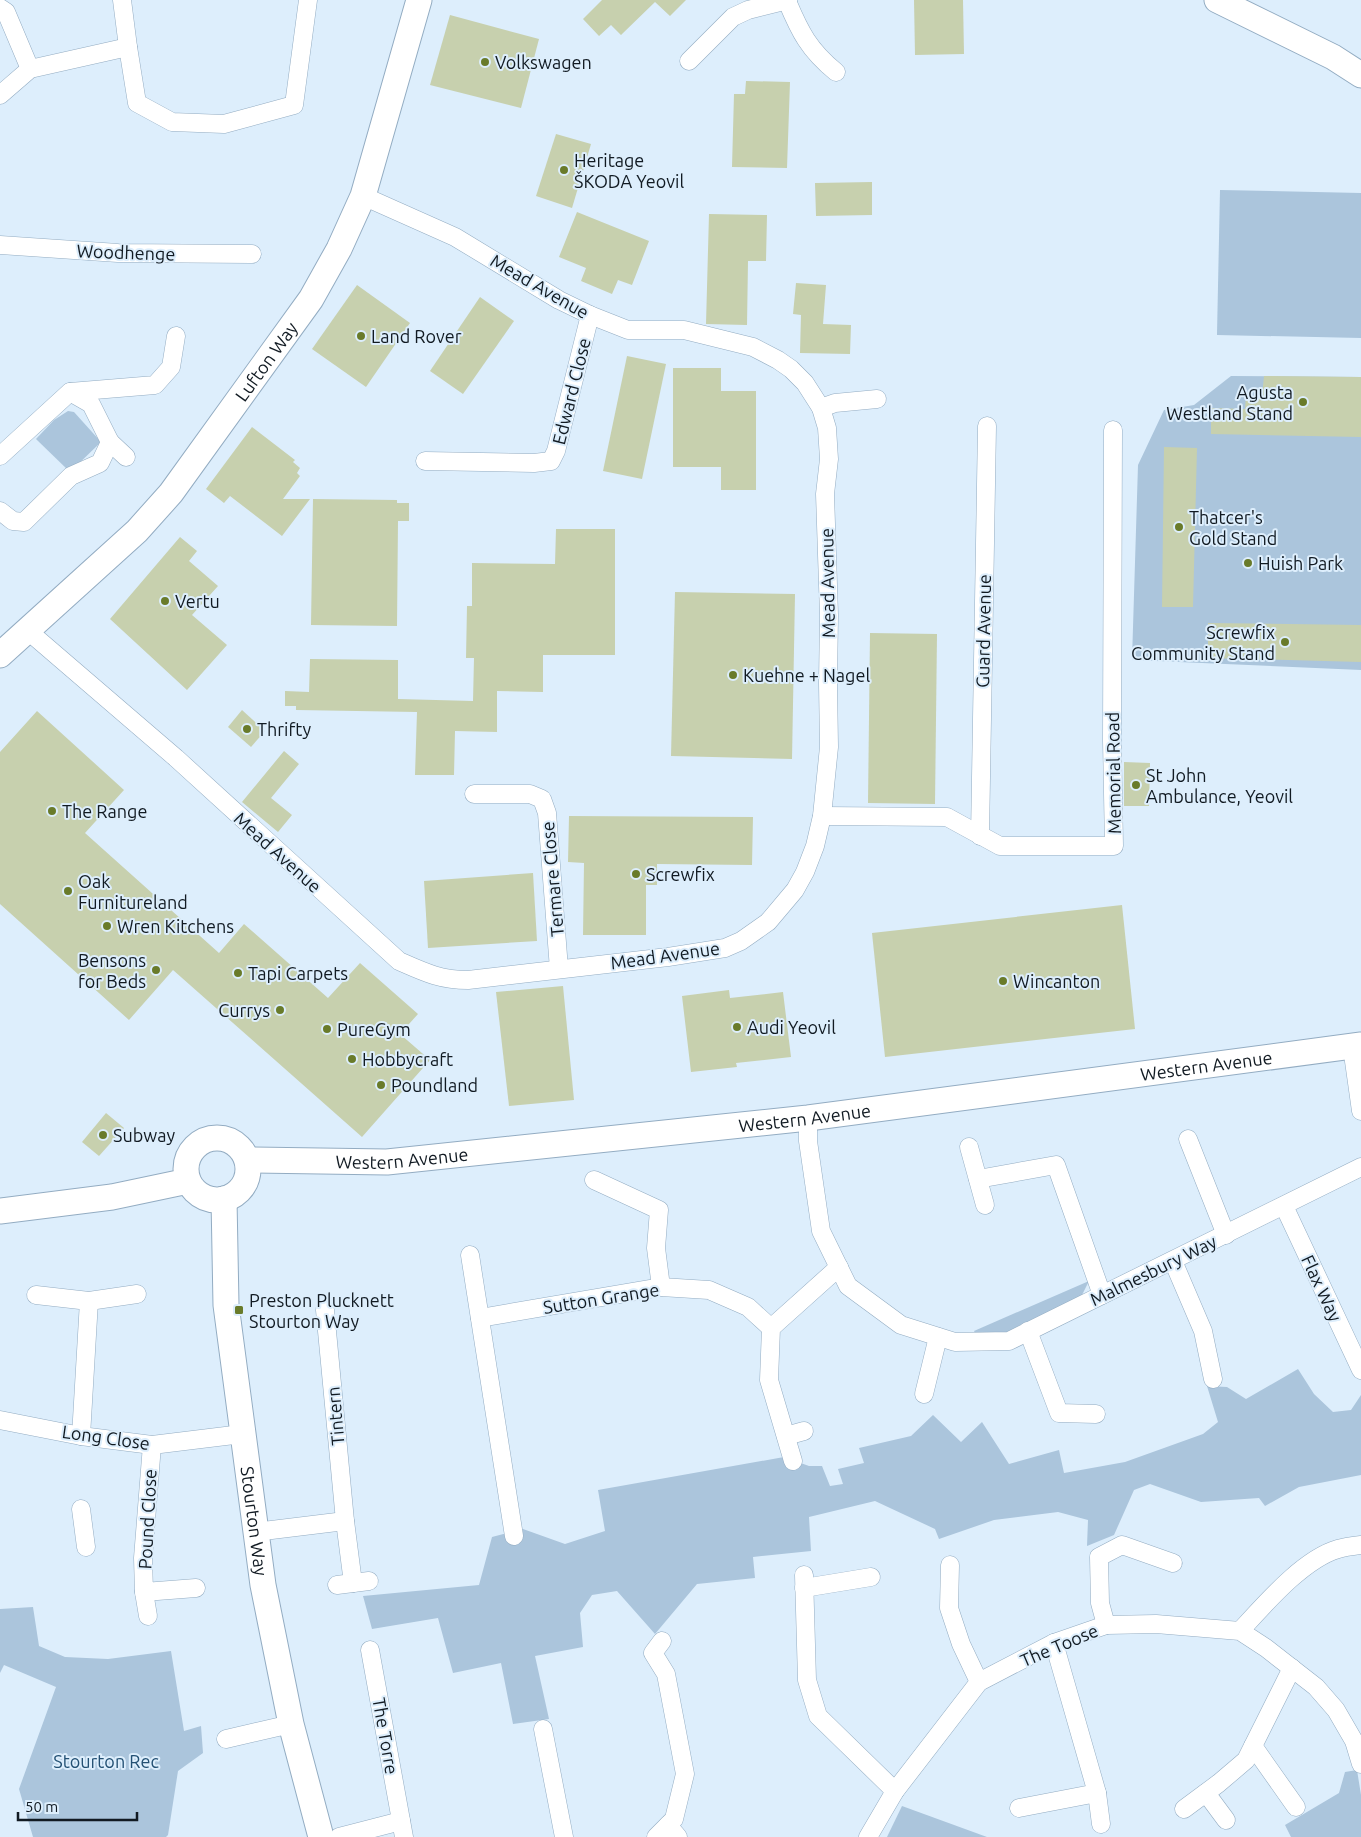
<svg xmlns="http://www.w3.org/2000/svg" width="1361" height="1837" font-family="Ubuntu,sans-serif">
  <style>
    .green { fill: #abc5dc }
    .building { fill: #c7d0ae }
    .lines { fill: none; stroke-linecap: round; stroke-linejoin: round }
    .street-casing { stroke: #93acc2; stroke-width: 19 }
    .secondary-casing { stroke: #93acc2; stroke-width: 27 }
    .street { stroke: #fff; stroke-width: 18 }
    .secondary { stroke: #fff; stroke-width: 25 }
    .poi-dot { fill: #697b2a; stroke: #ddeefc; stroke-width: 2 }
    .labels { text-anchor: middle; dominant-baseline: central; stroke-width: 4; stroke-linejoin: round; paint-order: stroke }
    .poi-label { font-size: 18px; fill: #111a22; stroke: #ddeefc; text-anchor: start }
    .street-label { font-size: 18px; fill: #111a22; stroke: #ddeefc }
    .park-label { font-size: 18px; fill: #235073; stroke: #ddeefc }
  </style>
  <rect width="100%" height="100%" fill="#ddeefc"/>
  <g class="green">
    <polygon points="1220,190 1361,193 1361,338 1217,335"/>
    <polygon points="1231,376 1361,377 1361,670 1132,660 1138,465 1164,410 1194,405"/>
    <polygon points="68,411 74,412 101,442 70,472 36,439 54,420"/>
    <polygon points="1089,1281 1080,1299 1007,1333 976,1335 974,1331"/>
    <polygon points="1298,1369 1314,1394 1333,1412 1351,1410 1361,1395 1361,1475 1299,1487 1265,1506 1259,1498 1201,1502 1150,1484 1134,1490 1114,1535 1087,1546 1088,1520 1058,1512 994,1520 939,1539 935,1529 875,1501 809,1517 811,1551 753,1557 755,1578 697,1584 655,1634 617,1591 592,1595 580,1613 583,1647 535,1656 549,1719 513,1724 501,1663 453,1673 438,1618 372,1629 363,1596 479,1585 492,1537 523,1529 565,1544 605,1531 598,1490 784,1457 809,1466 822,1466 830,1486 843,1484 838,1469 864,1463 859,1448 911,1436 933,1415 961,1442 982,1422 1009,1464 1059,1450 1064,1473 1125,1462 1203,1434 1218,1422 1207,1386 1227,1387 1246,1399"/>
    <polygon points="33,1607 39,1646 65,1657 108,1659 171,1651 184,1731 201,1726 203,1753 178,1771 168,1835 166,1837 33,1837 19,1789 56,1687 4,1665 0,1673 0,1609"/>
    <polygon points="1357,1770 1361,1795 1361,1837 1291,1837 1285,1825 1339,1793 1345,1772"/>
    <polygon points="902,1806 987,1837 887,1837"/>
  </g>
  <g class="building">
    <polygon points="602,0 686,0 670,16 655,2 621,35 611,25 599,36 583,19"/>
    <polygon points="914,0 963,0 964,54 915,55"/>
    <polygon points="450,15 539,39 521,108 430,85"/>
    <polygon points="746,81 790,82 787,168 732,167 734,94 745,94"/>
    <polygon points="556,134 591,144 572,208 536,196"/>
    <polygon points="872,182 872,215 816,216 815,183"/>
    <polygon points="577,212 649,241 632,285 618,280 612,294 581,281 586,268 559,257"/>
    <polygon points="709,214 767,215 766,261 748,261 747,325 706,324"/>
    <polygon points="796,283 826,285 823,324 851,325 850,354 800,353 801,315 793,314"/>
    <polygon points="357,285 410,323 366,387 312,349"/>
    <polygon points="480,297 514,321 463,394 430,371"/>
    <polygon points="627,356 666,364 642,479 603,471"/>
    <polygon points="673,368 721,368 721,391 756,391 756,490 721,490 721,467 673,467"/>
    <polygon points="1264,376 1361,377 1361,437 1211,434 1211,408 1245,409 1246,396 1262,396"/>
    <polygon points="252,427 295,460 293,462 300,468 297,473 300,476 283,499 310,499 282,536 230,496 224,503 206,489"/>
    <polygon points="1164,447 1197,448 1193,607 1162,607"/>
    <polygon points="313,499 397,500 397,503 409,503 409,521 398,521 397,626 311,625"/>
    <polygon points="556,529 615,529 615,655 543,655 543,692 497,691 497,732 455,731 454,775 415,775 417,712 296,710 296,706 285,706 285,691 309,692 310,659 398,660 398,699 473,701 474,658 466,658 467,606 472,606 472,563 555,564"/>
    <polygon points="180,537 197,551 189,561 218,586 192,615 227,645 187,690 110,619"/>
    <polygon points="675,592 795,594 792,759 671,756"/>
    <polygon points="1208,623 1361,625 1361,662 1208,658"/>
    <polygon points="870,633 937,634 935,804 868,803"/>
    <polygon points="242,710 265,731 251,747 228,727"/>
    <polygon points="37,711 124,790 85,833 219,953 244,924 328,998 360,963 418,1014 400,1034 430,1060 362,1137 173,970 129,1020 0,904 0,752"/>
    <polygon points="284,751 299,764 271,798 292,815 278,832 242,802"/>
    <polygon points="1124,762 1150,763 1149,806 1124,806"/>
    <polygon points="569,816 753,817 752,865 657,864 657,885 646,885 646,935 583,935 584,863 568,862"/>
    <polygon points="533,873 537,941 428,948 424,881"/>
    <polygon points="1122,905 1135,1029 885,1057 872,933"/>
    <polygon points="563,986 574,1100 509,1106 496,992"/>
    <polygon points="729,990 730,998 783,992 791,1057 736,1063 737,1067 691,1072 682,996"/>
    <polygon points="106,1113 124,1128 99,1156 82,1142"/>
  </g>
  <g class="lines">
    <g class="street-casing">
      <g id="street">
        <polyline points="122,0 128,47 137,103 172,122 224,124 294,105 308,0"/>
        <path d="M787 1C800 32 809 50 836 72"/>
        <polyline points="0,8 6,12 30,69"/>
        <polyline points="689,61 733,17 748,10 788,0"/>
        <polyline points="0,95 30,69 128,47"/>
        <polyline points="0,245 118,253 252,254"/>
        <polyline points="821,408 835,403 877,399"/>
        <polyline points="110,442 126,457"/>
        <polyline points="0,456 70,392 155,385 171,367 176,336"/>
        <polyline points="425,461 534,463 551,461 556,451 590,315"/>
        <polyline points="0,511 13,521 24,522 71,476 100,463 110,442 91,404 70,392"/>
        <path d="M27 630 176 758 399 961C424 972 440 980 468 980L668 957 725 948 741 941 768 922 795 890 805 872 815 846 822 816 829 747 828 683 829 615 825 494 829 459 827 428 821 408 805 383 791 369 778 360 753 347 684 330H628L590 315 559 300 455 237 363 196"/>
        <polyline points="474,794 530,794 542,799 547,813 559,969"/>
        <polyline points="822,816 947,817 1000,846 1114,846 1112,740 1113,430"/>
        <polyline points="980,836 987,426"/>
        <polyline points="1352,1047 1361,1111"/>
        <polyline points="808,1118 808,1141 821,1231 848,1286 901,1325 955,1342 1009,1341 1361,1167"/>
        <polyline points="1188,1139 1226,1235"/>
        <polyline points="969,1147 985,1205"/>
        <polyline points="978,1179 1056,1165 1102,1295"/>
        <polyline points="594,1180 659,1210 656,1248 661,1287"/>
        <polyline points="1284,1206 1361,1370"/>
        <polyline points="470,1255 514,1536"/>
        <polyline points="1173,1261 1203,1331 1213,1379"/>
        <polyline points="36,1295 89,1301 137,1294"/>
        <polyline points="325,1310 345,1521 353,1583"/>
        <polyline points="480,1318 661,1287 709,1290 748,1307 771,1328"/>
        <polyline points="1028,1331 1059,1413 1096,1414"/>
        <polyline points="924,1394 938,1337"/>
        <polyline points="0,1420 81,1436 152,1445 242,1434"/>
        <polyline points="81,1436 89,1301"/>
        <polyline points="786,1436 804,1431"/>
        <polyline points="152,1445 143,1558 144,1592 196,1588"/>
        <polyline points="793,1461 769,1380 771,1328 839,1267"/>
        <polyline points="81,1509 86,1547"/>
        <polyline points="255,1532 345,1521"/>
        <polyline points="950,1565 949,1608 961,1644 979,1682"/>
        <polyline points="804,1575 807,1680 818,1716 895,1791"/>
        <polyline points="337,1585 369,1581"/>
        <polyline points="804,1588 871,1577"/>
        <polyline points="144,1592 148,1616"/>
        <polyline points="1106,1625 1100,1603 1099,1557 1122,1545 1173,1563"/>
        <path d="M1240 1631C1264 1605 1303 1559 1338 1549 1345 1547 1353 1546 1361 1545"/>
        <polyline points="1054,1643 1097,1793 1101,1824"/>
        <polyline points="370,1650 404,1837"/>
        <polyline points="543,1729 564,1837"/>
        <polyline points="226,1739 291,1724"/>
        <polyline points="1253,1746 1296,1807"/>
        <polyline points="1206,1793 1226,1820"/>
        <polyline points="1019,1808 1097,1793"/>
        <polyline points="1184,1809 1219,1783 1246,1760 1292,1668"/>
        <polyline points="668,1825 678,1837"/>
        <polyline points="339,1837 401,1821"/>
        <polyline points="656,1837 674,1819 685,1774 666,1674 653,1653 662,1641"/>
        <polyline points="868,1837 895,1791 979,1682 1054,1643 1106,1625 1156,1624 1240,1631 1266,1648 1316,1687 1336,1710 1354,1741 1361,1764"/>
      </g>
    </g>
    <g class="secondary-casing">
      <g id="secondary">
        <polyline points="1217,0 1333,57 1361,75"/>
        <path id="s1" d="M0 655 137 531 171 493 311 299 339 249 363 196 419 0"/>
        <circle cx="217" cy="1169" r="31"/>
        <path id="s2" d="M247 1160 387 1162 808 1118 1361 1045"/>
        <path id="s3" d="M224 1199 226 1305 263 1585 291 1724 321 1837"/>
        <polyline points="0,1211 112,1197 188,1181"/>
      </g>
    </g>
    <use href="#street" class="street"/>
    <use href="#secondary" class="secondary"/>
  </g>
  <g class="poi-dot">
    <circle cx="485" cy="62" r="5"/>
    <circle cx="564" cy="170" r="5"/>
    <circle cx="361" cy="336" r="5"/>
    <circle cx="1303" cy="402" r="5"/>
    <circle cx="1179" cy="527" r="5"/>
    <circle cx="1248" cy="563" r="5"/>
    <circle cx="165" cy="601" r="5"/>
    <circle cx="1285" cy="642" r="5"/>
    <circle cx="733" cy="675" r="5"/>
    <circle cx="247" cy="729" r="5"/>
    <circle cx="1136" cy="785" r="5"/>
    <circle cx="52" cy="811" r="5"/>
    <circle cx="636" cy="874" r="5"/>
    <circle cx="68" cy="891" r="5"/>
    <circle cx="107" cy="926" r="5"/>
    <circle cx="156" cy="970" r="5"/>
    <circle cx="238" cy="973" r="5"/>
    <circle cx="1003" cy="981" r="5"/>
    <circle cx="280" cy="1010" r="5"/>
    <circle cx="737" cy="1027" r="5"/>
    <circle cx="327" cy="1029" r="5"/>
    <circle cx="352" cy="1059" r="5"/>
    <circle cx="381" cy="1085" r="5"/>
    <circle cx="103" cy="1135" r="5"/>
    <rect x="234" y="1305" width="10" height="10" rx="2.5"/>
  </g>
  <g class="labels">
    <g class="poi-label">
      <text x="495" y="62">Volkswagen</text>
      <text x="574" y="160">Heritage<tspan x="574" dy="21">ŠKODA Yeovil</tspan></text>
      <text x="371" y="336">Land Rover</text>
      <text x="1293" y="392" text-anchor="end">Agusta<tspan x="1293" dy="21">Westland Stand</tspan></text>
      <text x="1189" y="517">Thatcer's<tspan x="1189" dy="21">Gold Stand</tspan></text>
      <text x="1258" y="563">Huish Park</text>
      <text x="175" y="601">Vertu</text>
      <text x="1275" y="632" text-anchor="end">Screwfix<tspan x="1275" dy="21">Community Stand</tspan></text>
      <text x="743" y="675">Kuehne + Nagel</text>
      <text x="257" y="729">Thrifty</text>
      <text x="1146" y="775">St John<tspan x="1146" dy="21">Ambulance, Yeovil</tspan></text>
      <text x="62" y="811">The Range</text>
      <text x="646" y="874">Screwfix</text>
      <text x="78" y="881">Oak<tspan x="78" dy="21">Furnitureland</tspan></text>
      <text x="117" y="926">Wren Kitchens</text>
      <text x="146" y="960" text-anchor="end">Bensons<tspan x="146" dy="21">for Beds</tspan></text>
      <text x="248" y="973">Tapi Carpets</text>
      <text x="1013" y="981">Wincanton</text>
      <text x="270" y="1010" text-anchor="end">Currys</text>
      <text x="747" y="1027">Audi Yeovil</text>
      <text x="337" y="1029">PureGym</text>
      <text x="362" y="1059">Hobbycraft</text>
      <text x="391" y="1085">Poundland</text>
      <text x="113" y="1135">Subway</text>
      <text x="249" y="1300">Preston Plucknett<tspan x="249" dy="21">Stourton Way</tspan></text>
    </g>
    <g class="street-label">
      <text transform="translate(126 252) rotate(2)">Woodhenge</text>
      <text transform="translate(540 286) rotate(30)">Mead Avenue</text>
      <text stroke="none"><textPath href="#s1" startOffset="398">Lufton Way</textPath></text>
      <text transform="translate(571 391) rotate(-76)">Edward Close</text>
      <text transform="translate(827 583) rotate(-91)">Mead Avenue</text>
      <text transform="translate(983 631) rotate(-89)">Guard Avenue</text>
      <text transform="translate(1113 773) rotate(-91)">Memorial Road</text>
      <text transform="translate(278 852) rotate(42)">Mead Avenue</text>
      <text transform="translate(552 879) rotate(-95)">Termare Close</text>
      <text transform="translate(665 955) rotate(-8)">Mead Avenue</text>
      <text stroke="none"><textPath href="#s2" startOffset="965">Western Avenue</textPath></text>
      <text stroke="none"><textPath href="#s2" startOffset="560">Western Avenue</textPath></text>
      <text stroke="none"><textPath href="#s2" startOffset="155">Western Avenue</textPath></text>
      <text transform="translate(1153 1270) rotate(-26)">Malmesbury Way</text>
      <text transform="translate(1322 1288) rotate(65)">Flax Way</text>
      <text transform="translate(601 1298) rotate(-9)">Sutton Grange</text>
      <text transform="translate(335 1416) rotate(-95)">Tintern</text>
      <text transform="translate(106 1437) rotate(8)">Long Close</text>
      <text transform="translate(147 1519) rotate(-87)">Pound Close</text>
      <text stroke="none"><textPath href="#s3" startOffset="324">Stourton Way</textPath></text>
      <text transform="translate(1059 1645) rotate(-23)">The Toose</text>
      <text transform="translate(386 1736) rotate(80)">The Torre</text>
    </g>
    <g class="park-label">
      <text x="106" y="1761">Stourton Rec</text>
    </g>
  </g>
  <path d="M18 1812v8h119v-8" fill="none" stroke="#111a22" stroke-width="2.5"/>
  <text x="25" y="1812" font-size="15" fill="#111a22" stroke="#ddeefc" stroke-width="4" paint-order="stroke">50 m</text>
</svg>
